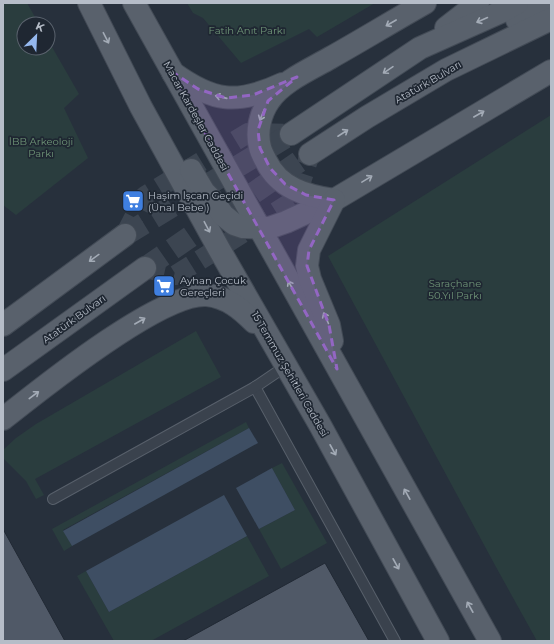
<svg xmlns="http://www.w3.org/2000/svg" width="554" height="644" font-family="Montserrat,sans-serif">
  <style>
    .green { fill: #2a3d3e }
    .water { fill: #3e4e63 }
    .building { fill: #505967; stroke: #212934 }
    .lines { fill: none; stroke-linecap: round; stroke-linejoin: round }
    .street-tunnel { stroke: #3c4551; stroke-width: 20; stroke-dasharray: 20 10; stroke-linecap: butt }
    .primary-tunnel { stroke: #3c4551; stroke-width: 22; stroke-dasharray: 22 11; stroke-linecap: butt }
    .lane-casing { stroke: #58606b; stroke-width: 12 }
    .primary-casing { stroke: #434b56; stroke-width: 24 }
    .lane { stroke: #3a424d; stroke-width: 10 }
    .primary { stroke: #59616c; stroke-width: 22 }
    .oneway { stroke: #a3abb6 }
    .marked { fill: #9366c3; fill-opacity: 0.2; stroke: #9366c3; stroke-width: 3; stroke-dasharray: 8 5; stroke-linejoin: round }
    .labels { text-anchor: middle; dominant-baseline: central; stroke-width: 3.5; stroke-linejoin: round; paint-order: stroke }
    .park-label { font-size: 10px; fill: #709678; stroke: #1f2732 }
    .street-label { font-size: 10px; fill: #b6bdc8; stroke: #1f2732 }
    .poi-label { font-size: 10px; fill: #b6bdc8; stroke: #1f2732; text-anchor: start }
  </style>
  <rect width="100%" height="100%" fill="#27303c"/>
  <g class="green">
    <polygon points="3,3 27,3 39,24 24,24 24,48 48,48 48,40 79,94 64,108 88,158 16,215 3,205"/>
    <polygon points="187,3 375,3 317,37 309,29 241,63 203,18 193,13"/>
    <polygon points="551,115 551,641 537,641 496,567 328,256"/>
    <polygon points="196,331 221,377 35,479 44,495 36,499 26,481 3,458 3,450 16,438 36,424"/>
    <polygon points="246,422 249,428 63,530 72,546 64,551 52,529"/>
    <polygon points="282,463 327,543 281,569 259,529 295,510 272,468"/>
    <polygon points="247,536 269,576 151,641 114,641 77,576 86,571 109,612"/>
  </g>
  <g class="water">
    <polygon points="249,428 258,443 72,546 63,531"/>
    <polygon points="272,468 295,510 259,529 236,488"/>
    <polygon points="224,495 247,536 109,612 86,571"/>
  </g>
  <g class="building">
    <polygon points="3,529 65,641 3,641"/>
    <polygon points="325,563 369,641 183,641"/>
  </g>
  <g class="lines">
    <g class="street-tunnel">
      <polyline points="125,235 145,196 248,133 291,134"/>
      <polyline points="145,268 176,275 295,200 310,154"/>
    </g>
    <g class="primary-tunnel">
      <polyline points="125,235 291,134"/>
      <polyline points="145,268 310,154"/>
    </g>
    <g class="lane-casing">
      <g id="lane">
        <polyline points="255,387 395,641"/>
        <polyline points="53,499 255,387 286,366"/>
      </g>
    </g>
    <g class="primary-casing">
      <g id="primary">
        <polyline points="89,3 141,107 219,249 320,425 438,641"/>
        <polyline points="134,3 490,641"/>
        <polyline points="517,20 548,3"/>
        <polyline points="446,28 478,3"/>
        <path d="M173 73C213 102 237 105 282 84"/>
        <polyline points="291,134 420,48 503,11 517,3"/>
        <polyline points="310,154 367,117 446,70 551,19"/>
        <polyline points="191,170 204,192 214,202 223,215 234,224 243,227 269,228 286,222 334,200 551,71"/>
        <path d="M334 200C306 196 279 188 266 161 264 157 261 152 260 147 256 132 260 114 269 101 281 82 311 69 330 58 362 40 393 21 425 3"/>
        <polyline points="3,325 125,235"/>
        <polyline points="332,341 329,325 310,279 307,266 309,250 334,200"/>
        <polyline points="3,370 145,268"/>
        <path d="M3 419C42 388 161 292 207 295 227 297 241 309 254 322"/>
      </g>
    </g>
    <use href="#lane" class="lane"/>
    <use href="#primary" class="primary"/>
  </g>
  <defs><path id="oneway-shaft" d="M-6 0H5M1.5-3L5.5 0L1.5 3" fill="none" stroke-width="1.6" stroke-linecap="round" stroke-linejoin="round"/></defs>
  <g class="oneway">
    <use href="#oneway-shaft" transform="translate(482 20) rotate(156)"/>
    <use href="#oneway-shaft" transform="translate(391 23) rotate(150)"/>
    <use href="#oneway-shaft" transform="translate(106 38) rotate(63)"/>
    <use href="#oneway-shaft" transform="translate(388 70) rotate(146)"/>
    <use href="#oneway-shaft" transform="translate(221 97) rotate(-167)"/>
    <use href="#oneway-shaft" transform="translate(479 114) rotate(-30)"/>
    <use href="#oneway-shaft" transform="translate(262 115) rotate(112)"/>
    <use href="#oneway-shaft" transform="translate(343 133) rotate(-33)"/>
    <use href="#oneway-shaft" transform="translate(367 179) rotate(-31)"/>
    <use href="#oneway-shaft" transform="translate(207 227) rotate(62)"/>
    <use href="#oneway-shaft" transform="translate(94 258) rotate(144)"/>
    <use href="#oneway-shaft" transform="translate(291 286) rotate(-119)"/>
    <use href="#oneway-shaft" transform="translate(326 318) rotate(-114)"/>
    <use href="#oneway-shaft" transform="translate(140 321) rotate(-30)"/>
    <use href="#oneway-shaft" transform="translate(34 395) rotate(-37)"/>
    <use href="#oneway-shaft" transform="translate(333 450) rotate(61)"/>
    <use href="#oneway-shaft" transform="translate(407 494) rotate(-119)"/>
    <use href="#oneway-shaft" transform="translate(396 564) rotate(61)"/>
    <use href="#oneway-shaft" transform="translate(470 607) rotate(-119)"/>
  </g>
  <path class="marked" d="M171 71 198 89 226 98 253 95 297 77 268 101 258 130 260 148 270 168 285 184 306 195 334 200 309 250 307 266 329 325 337 369Z"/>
  <defs>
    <g id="supermarket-square" transform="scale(1.15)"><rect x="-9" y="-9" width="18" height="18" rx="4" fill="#3f7fe0" stroke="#1f2732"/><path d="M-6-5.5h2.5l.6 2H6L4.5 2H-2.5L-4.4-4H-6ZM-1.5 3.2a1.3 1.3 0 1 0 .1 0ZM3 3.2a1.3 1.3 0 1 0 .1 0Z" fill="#fff"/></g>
  </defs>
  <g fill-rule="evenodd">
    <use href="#supermarket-square" x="133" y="201"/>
    <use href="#supermarket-square" x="164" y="286"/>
  </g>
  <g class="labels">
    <g class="park-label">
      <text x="247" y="30">Fatih Anıt Parkı</text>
      <text x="41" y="141">İBB Arkeoloji<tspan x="41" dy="12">Parkı</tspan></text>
      <text x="455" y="283">Saraçhane<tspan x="455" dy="12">50.Yıl Parkı</tspan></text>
    </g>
    <g class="street-label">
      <text transform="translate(428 82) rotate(-30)">Atatürk Bulvarı</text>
      <text transform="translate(196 116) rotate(61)">Macar Kardeşler Caddesi</text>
      <text transform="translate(74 319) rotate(-36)">Atatürk Bulvarı</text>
      <text transform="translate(290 374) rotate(60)">15 Temmuz Şehitleri Caddesi</text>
    </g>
    <g class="poi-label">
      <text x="148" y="195">Haşim İşcan Geçidi<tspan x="148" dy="12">(Ünal Bebe )</tspan></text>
      <text x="180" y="280">Ayhan Çocuk<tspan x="180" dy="12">Gereçleri</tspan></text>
    </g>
  </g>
  <rect width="554" height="644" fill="none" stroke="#b6bdc8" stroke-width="8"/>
  <g transform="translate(36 36) rotate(24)"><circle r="19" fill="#1f2732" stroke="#5b636e"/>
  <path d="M0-3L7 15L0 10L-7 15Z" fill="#95b8ee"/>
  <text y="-6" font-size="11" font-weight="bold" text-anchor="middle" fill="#b6bdc8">K</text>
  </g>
</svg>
